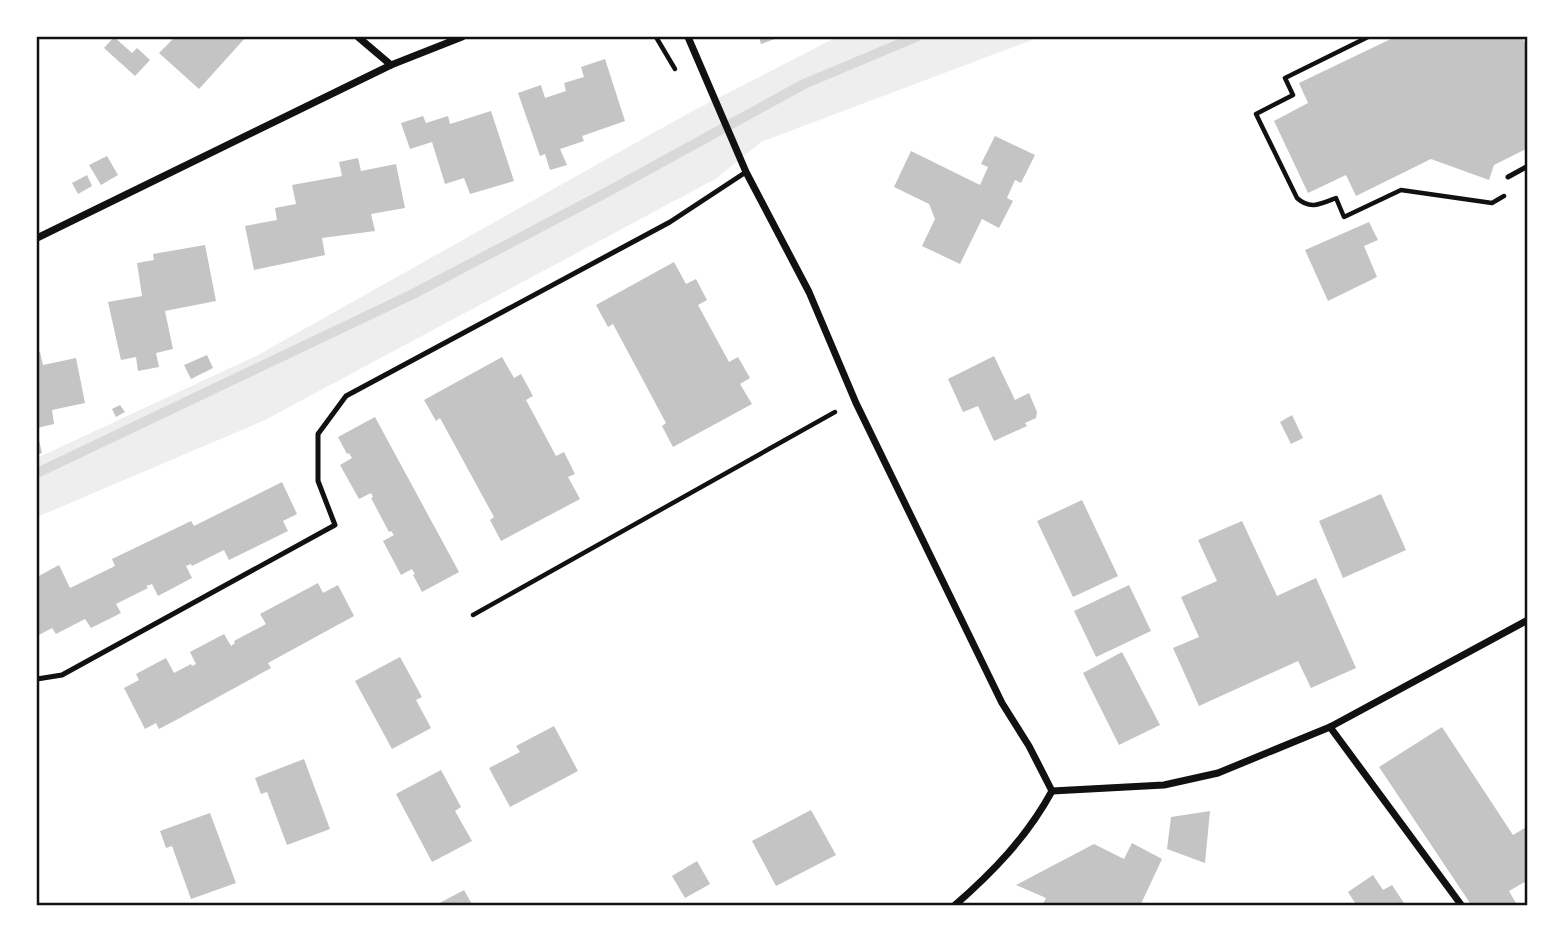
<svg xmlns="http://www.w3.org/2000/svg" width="1565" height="943" font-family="Lora,serif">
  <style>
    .green { fill: #eee }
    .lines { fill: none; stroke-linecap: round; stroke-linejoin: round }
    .stream { stroke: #d9d9d9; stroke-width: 10 }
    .building { fill: #c4c4c4 }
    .path { stroke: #111; stroke-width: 4.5 }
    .service { stroke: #111; stroke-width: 5 }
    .minor { stroke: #111; stroke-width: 7 }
    .neatline { fill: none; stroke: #111; stroke-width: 2.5 }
  </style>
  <rect width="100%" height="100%" fill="#fff"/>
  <polygon class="green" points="837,37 1040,37 761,142 717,178 263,421 37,517 37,458 258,355 687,114"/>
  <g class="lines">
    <polyline class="stream" points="37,473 413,294 609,191 804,84 916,37"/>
  </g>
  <g class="building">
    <polygon points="114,37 132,53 137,48 150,60 135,76 104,48"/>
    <polygon points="175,37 246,37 199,89 159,53"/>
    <polygon points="759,37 780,37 761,44"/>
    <polygon points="1395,37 1522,37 1528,49 1528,148 1494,165 1489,180 1431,159 1356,196 1346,175 1308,193 1274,121 1308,103 1299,83"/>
    <polygon points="605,59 625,121 582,136 584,141 560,149 567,165 550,170 545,154 540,156 518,93 541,85 545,98 566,91 564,83 584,77 581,67"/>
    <polygon points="491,111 514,181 470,194 464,178 445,184 432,142 410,149 401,123 423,116 426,123 448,116 450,124"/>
    <polygon points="995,136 1035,155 1021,183 1015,180 1007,198 1013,201 999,228 982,219 960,264 922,246 935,219 929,204 894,187 911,151 980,185 988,167 981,164"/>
    <polygon points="107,156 118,175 101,185 89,165"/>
    <polygon points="358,158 361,171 396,164 405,208 371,214 375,231 322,238 325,255 254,270 245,226 277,220 275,208 296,204 292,185 342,176 339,162"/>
    <polygon points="87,175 92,186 78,194 72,183"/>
    <polygon points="1369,222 1378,240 1364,246 1377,277 1328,301 1305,250"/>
    <polygon points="205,245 216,301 165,311 173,349 156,353 159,367 138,371 136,357 121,360 108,302 142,296 137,263 154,260 153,254"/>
    <polygon points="674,262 686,284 696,279 707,300 698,305 729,362 738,357 750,378 740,384 752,404 673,447 662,426 666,423 613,324 608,327 596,305"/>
    <polygon points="40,352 43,365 76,358 85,403 52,410 54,424 37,428 37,353"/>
    <polygon points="207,355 213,368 191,379 184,365"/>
    <polygon points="994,356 1015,400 1029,393 1037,412 1036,418 1025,423 1027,426 994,441 978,406 963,412 948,379"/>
    <polygon points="502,357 514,378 521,374 533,396 526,400 556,456 564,452 575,474 568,477 580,499 501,541 490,520 494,517 440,418 436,421 424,400"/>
    <polygon points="120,405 125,412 116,417 112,409"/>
    <polygon points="1292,415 1303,438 1291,444 1280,422"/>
    <polygon points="375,417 459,572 422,592 413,575 415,574 412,569 401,575 383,541 394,535 391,531 389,532 371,498 373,497 371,493 359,499 340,465 352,458 349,453 347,454 338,437"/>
    <polygon points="37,432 42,453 37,455"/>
    <polygon points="282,482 297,514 283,521 288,531 229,560 224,550 192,566 191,564 186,566 192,578 158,596 152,584 146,586 148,588 116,604 121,613 91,628 85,619 56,634 52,628 37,636 37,577 59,565 70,588 115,566 112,559 191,521 194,526"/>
    <polygon points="1381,494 1406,550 1343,578 1319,521"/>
    <polygon points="1082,500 1118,576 1073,597 1037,521"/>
    <polygon points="1242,521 1277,596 1316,578 1356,668 1311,688 1298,661 1199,706 1173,648 1199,637 1181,597 1217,581 1198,540"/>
    <polygon points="318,583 323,593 338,585 354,616 268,663 271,668 178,719 159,729 156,723 145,729 124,688 139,680 136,674 166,658 174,673 191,664 192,666 196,664 190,652 224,634 231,646 235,643 234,641 266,624 260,614"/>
    <polygon points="1129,585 1151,631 1096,657 1074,611"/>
    <polygon points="1122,652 1160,725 1119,745 1083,673"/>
    <polygon points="400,657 422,697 416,700 431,728 392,749 355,681"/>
    <polygon points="554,726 578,771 510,807 489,768 520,752 516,746"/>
    <polygon points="1442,727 1513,835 1528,826 1528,880 1509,891 1517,905 1514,906 1472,906 1379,767"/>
    <polygon points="304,759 330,829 287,845 267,792 261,794 255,778"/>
    <polygon points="441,770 461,807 455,811 472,841 432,862 396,794"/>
    <polygon points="811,810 836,855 776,886 752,841"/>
    <polygon points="1210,811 1205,863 1167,849 1171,817"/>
    <polygon points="210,813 236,883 191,899 172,846 166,848 160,831"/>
    <polygon points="1132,843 1162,859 1140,906 1042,906 1046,898 1016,885 1094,844 1124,859"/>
    <polygon points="697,861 710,884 685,898 672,876"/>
    <polygon points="1373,875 1383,890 1392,885 1406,906 1357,906 1348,892"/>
    <polygon points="464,890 473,906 434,906"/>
  </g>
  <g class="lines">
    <g class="path">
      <polyline points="656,37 675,69"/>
      <path d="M1368 37 1285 78 1293 95 1256 114 1297 198C1310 210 1321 204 1336 198L1344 217 1401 190 1492 203 1504 196"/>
      <polyline points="473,615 835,412"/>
    </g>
    <g class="service">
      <polyline points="1508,177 1528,166"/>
      <polyline points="37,679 62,675 335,525 318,481 318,434 346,396 670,222 746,172"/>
    </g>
    <g class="minor">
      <polyline points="358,37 391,65"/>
      <polyline points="688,37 746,172 809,292 856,403 1002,703 1029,746 1052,791"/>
      <polyline points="37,238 391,65 462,37"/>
      <polyline points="1330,727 1462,906"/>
      <polyline points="1052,791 1164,785 1218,773 1330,727 1528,620"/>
      <path d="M954 906C993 872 1027 837 1052 791"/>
    </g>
  </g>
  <rect width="1565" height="943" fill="none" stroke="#ffffff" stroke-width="77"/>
  <rect x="38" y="38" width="1488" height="866" class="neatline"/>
</svg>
